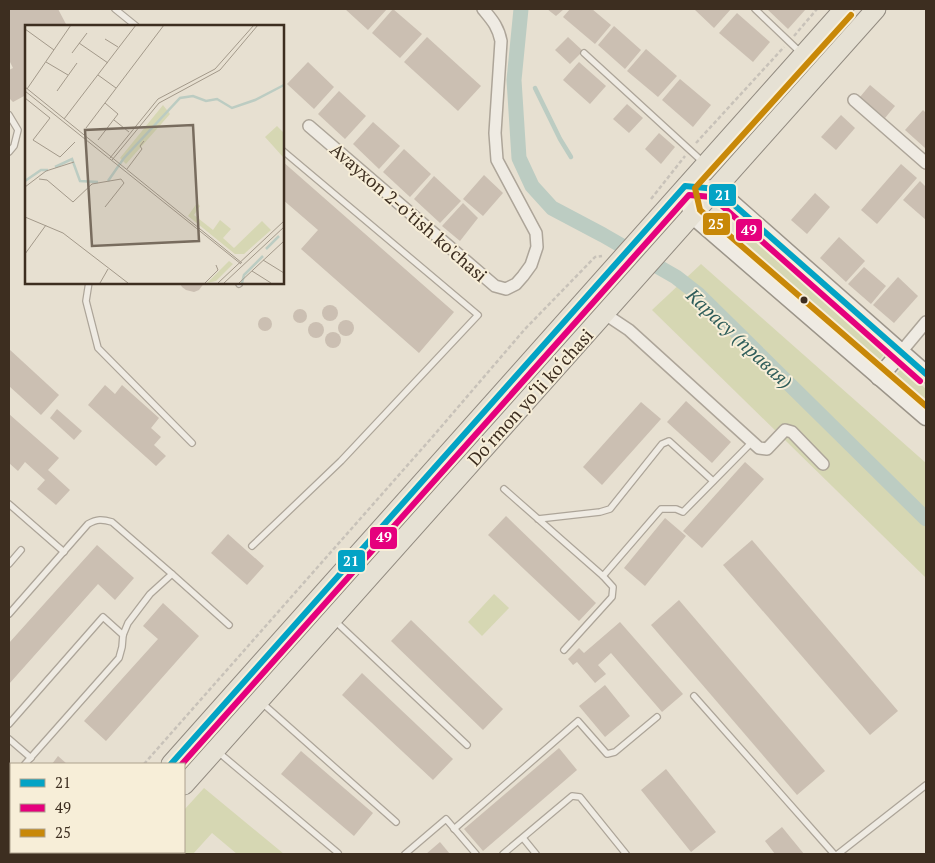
<svg xmlns="http://www.w3.org/2000/svg" width="935" height="863" font-family="'PT Serif',serif">
  <style>
    .green { fill: #d6d7b3 }
    .lines { fill: none; stroke-linecap: round; stroke-linejoin: round }
    .stream { stroke: #bcccc2; stroke-width: 4.5 }
    .canal { stroke: #bcccc2; stroke-width: 15 }
    .building { fill: #cbbfb2 }
    .lane-casing { stroke: #ada599; stroke-width: 8 }
    .street-casing { stroke: #ada599; stroke-width: 14 }
    .secondary-casing { stroke: #9c958a; stroke-width: 19 }
    .primary-casing { stroke: #928b80; stroke-width: 21 }
    .path { stroke: #c8c2b9; stroke-width: 2.5; stroke-dasharray: 4 2.5; stroke-linecap: butt }
    .lane { stroke: #efebe3; stroke-width: 5.5 }
    .street { stroke: #efebe3; stroke-width: 11 }
    .secondary { stroke: #efebe3; stroke-width: 16 }
    .primary { stroke: #e6e1d4; stroke-width: 19 }
    .bus-1-casing { stroke: #f7eed8; stroke-width: 10 }
    .bus-2-casing { stroke: #f7eed8; stroke-width: 10 }
    .bus-3-casing { stroke: #f7eed8; stroke-width: 10 }
    .bus-1 { stroke: #03a3c5; stroke-width: 6 }
    .bus-2 { stroke: #e5007d; stroke-width: 6 }
    .bus-3 { stroke: #c88808; stroke-width: 6 }
    .bus-dot { fill: #3d2e20; stroke: #f7eed8; stroke-width: 2 }
    .labels { text-anchor: middle; dominant-baseline: central; stroke-width: 4; stroke-linejoin: round; paint-order: stroke }
    .street-label { font-size: 18px; fill: #3d2e20; stroke: #f7eed8 }
    .water-label { font-size: 19px; font-style: italic; fill: #2f5d5a; stroke: #f7eed8 }
    .inset-river { fill: none; stroke: #bcccc2; stroke-width: 2.5 }
    .inset-road { fill: none; stroke: #a3998a; stroke-width: 1 }
    .view { fill: #786c5e; fill-opacity: 0.15; stroke: #786c5e; stroke-width: 2.5 }
    .inset-edge { fill: none; stroke: #3d2e20; stroke-width: 2.5 }
    .line-badge { stroke: #f7eed8; stroke-width: 2 }
    .badge-label { font-size: 14px; text-anchor: middle; font-weight: bold; fill: #fff }
  </style>
  <rect width="100%" height="100%" fill="#e7e0d1"/>
  <g class="green">
    <polygon points="753,236 885,353 877,363 744,246"/>
    <polygon points="701,264 926,463 926,578 652,310"/>
    <polygon points="902,368 926,389 926,402 896,375"/>
    <polygon points="494,594 509,608 482,636 468,622"/>
    <polygon points="204,788 284,854 237,854 212,833 193,854 144,854 146,852 184,852 184,810"/>
  </g>
  <g class="lines">
    <polyline class="stream" points="535,88 560,139 571,157"/>
    <polyline class="canal" points="521,9 514,80 519,158 532,186 552,208 603,235 676,277 699,295 926,519"/>
  </g>
  <g class="building">
    <polygon points="9,9 58,9 67,26 26,26 26,95 13,102 9,98 9,70 13,68 9,60"/>
    <polygon points="345,9 387,9 368,30"/>
    <polygon points="393,9 422,34 400,58 372,33"/>
    <polygon points="547,9 564,9 556,16"/>
    <polygon points="570,9 592,9 611,25 595,44 563,17"/>
    <polygon points="694,9 731,9 714,28"/>
    <polygon points="767,9 806,9 788,29"/>
    <polygon points="737,13 770,42 753,62 719,33"/>
    <polygon points="614,26 641,50 625,69 598,45"/>
    <polygon points="427,37 481,86 458,111 404,62"/>
    <polygon points="568,37 583,51 570,64 555,50"/>
    <polygon points="646,49 677,76 658,97 627,71"/>
    <polygon points="308,62 334,87 314,109 287,84"/>
    <polygon points="579,62 606,86 590,104 563,80"/>
    <polygon points="680,79 711,105 693,127 662,100"/>
    <polygon points="870,85 895,106 885,118 860,97"/>
    <polygon points="339,91 366,116 345,139 318,114"/>
    <polygon points="627,104 643,118 629,133 613,119"/>
    <polygon points="923,110 926,113 926,147 925,148 905,130"/>
    <polygon points="841,115 855,128 836,150 821,137"/>
    <polygon points="373,122 400,146 379,169 353,144"/>
    <polygon points="659,133 675,147 661,164 645,149"/>
    <polygon points="404,149 431,174 410,197 383,172"/>
    <polygon points="282,161 454,312 419,353 301,249 318,230 282,199"/>
    <polygon points="901,164 917,178 877,224 861,210"/>
    <polygon points="484,175 503,193 483,216 463,199"/>
    <polygon points="434,176 461,201 440,223 414,199"/>
    <polygon points="920,181 926,187 926,220 903,200"/>
    <polygon points="815,193 830,207 807,234 791,220"/>
    <polygon points="463,203 478,218 460,241 442,226"/>
    <polygon points="839,237 865,261 846,282 820,258"/>
    <polygon points="864,267 886,286 871,304 848,284"/>
    <polygon points="898,277 918,296 894,323 873,305"/>
    <polygon points="179,282 205,282 199,290 194,292 186,290 182,287"/>
    <circle cx="330" cy="313" r="8"/>
    <circle cx="300" cy="316" r="7"/>
    <circle cx="265" cy="324" r="7"/>
    <circle cx="346" cy="328" r="8"/>
    <circle cx="316" cy="330" r="8"/>
    <circle cx="333" cy="340" r="8"/>
    <polygon points="9,349 59,395 41,415 9,386"/>
    <polygon points="105,385 115,394 122,385 159,418 151,428 161,437 154,445 166,456 156,466 88,405"/>
    <polygon points="686,401 731,442 712,463 667,422"/>
    <polygon points="641,402 661,419 602,485 583,467"/>
    <polygon points="57,409 82,431 74,440 50,418"/>
    <polygon points="9,414 59,458 48,470 70,490 56,505 37,489 45,480 25,462 18,471 9,463"/>
    <polygon points="745,462 764,479 702,548 683,531"/>
    <polygon points="506,516 596,603 579,621 488,535"/>
    <polygon points="665,518 686,536 645,586 624,568"/>
    <polygon points="228,534 264,566 247,585 211,553"/>
    <polygon points="752,540 898,711 870,735 723,565"/>
    <polygon points="97,545 134,578 115,600 98,584 9,684 9,643"/>
    <polygon points="679,600 825,771 797,795 651,625"/>
    <polygon points="163,603 199,636 106,741 84,721 158,639 143,626"/>
    <polygon points="411,620 503,709 483,730 391,641"/>
    <polygon points="620,622 683,694 662,712 611,653 598,665 606,674 595,683 577,662 573,665 568,659 579,648 584,653"/>
    <polygon points="362,673 453,759 433,780 342,695"/>
    <polygon points="605,685 630,716 605,737 579,706"/>
    <polygon points="559,748 577,770 483,851 464,829"/>
    <polygon points="301,751 373,813 354,836 281,774"/>
    <polygon points="58,756 67,764 52,764"/>
    <polygon points="666,769 716,832 691,852 641,790"/>
    <polygon points="11,811 11,852 16,852 14,854 9,854 9,814"/>
    <polygon points="782,827 804,854 775,854 765,841"/>
    <polygon points="440,842 450,854 426,854"/>
  </g>
  <g class="lines">
    <g class="lane-casing">
      <g id="lane">
        <polyline points="115,9 136,26"/>
        <polyline points="755,9 800,52"/>
        <polyline points="584,53 704,163"/>
        <polyline points="9,115 18,130 14,146 9,152"/>
        <polyline points="89,282 86,301 98,348 192,443"/>
        <polyline points="238,282 239,284"/>
        <polyline points="504,489 603,576 661,509 676,509 683,512 752,442"/>
        <polyline points="9,504 64,552"/>
        <polyline points="538,519 600,512 610,509 662,444 669,441 713,481"/>
        <polyline points="252,546 341,461 478,315 282,150"/>
        <polyline points="9,564 21,550"/>
        <polyline points="172,574 229,625"/>
        <path d="M9 614 88 524C97 519 102 519 112 522L172 574 150 594 128 623 123 635 122 647 119 658 25 764"/>
        <polyline points="334,620 467,745"/>
        <polyline points="564,650 612,597 613,587 603,576"/>
        <polyline points="694,696 834,854"/>
        <polyline points="261,702 396,822"/>
        <polyline points="9,724 103,617 123,635"/>
        <polyline points="9,739 31,758"/>
        <polyline points="217,751 338,853"/>
        <polyline points="9,783 11,780"/>
        <polyline points="454,829 578,721 607,754 615,752 657,717"/>
        <polyline points="523,838 536,854"/>
        <polyline points="405,854 446,819 476,854"/>
        <polyline points="503,854 572,796 580,797 626,854"/>
        <polyline points="838,854 926,785"/>
      </g>
    </g>
    <g class="street-casing">
      <g id="street">
        <polyline points="854,100 926,163"/>
        <path d="M309 126 495 286 506 289 516 284 523 276 531 265 537 247 536 233 497 160 495 133 501 41C498 26 492 20 483 9"/>
        <polyline points="605,314 629,330 759,448 767,449 785,430 792,432 823,464"/>
        <polyline points="901,352 926,322"/>
      </g>
    </g>
    <g class="secondary-casing">
      <g id="secondary">
        <polyline points="926,374 716,189 685,186 692,215 926,417"/>
        <polyline points="879,377 901,352"/>
      </g>
    </g>
    <g class="primary-casing">
      <g id="primary">
        <polyline points="171,764 844,9"/>
        <polyline points="184,785 876,9"/>
        <polyline points="91,854 93,852"/>
        <polyline points="122,854 124,852"/>
      </g>
    </g>
    <g class="path">
      <polyline points="794,36 817,9"/>
      <polyline points="696,143 784,47"/>
      <polyline points="651,199 685,156"/>
      <polyline points="144,764 435,434 525,329 595,257 602,256"/>
      <polyline points="65,854 68,852"/>
    </g>
    <use href="#lane" class="lane"/>
    <use href="#street" class="street"/>
    <use href="#secondary" class="secondary"/>
    <use href="#primary" class="primary"/>
    <g class="bus-1-casing">
      <polyline id="bus-1" points="171,764 685,186 716,189 926,374"/>
    </g>
    <g class="bus-2-casing">
      <polyline id="bus-2" points="182,764 689,195 712,197 920,381"/>
    </g>
    <g class="bus-3-casing">
      <polyline id="bus-3" points="851,15 695,188 700,210 926,406"/>
    </g>
    <use href="#bus-1" class="bus-1"/>
    <use href="#bus-2" class="bus-2"/>
    <use href="#bus-3" class="bus-3"/>
  </g>
  <circle class="bus-dot" cx="804" cy="300" r="4.5"/>
  <g class="labels">
    <g class="street-label">
      <text transform="translate(409 212) rotate(41)">Avayxon 2-o'tish ko'chasi</text>
      <text transform="translate(530 397) rotate(-48)">Do‘rmon yo‘li ko‘chasi</text>
    </g>
    <g class="water-label">
      <text transform="translate(740 338) rotate(43)">Карасу (правая)</text>
    </g>
  </g>
  <g transform="translate(25 25)">
    <rect width="259" height="259" fill="#e7e0d1"/>
    <path d="M138 80 145 89 101 139 95 133ZM252 101 259 108 258 132 240 112ZM172 178 175 181 169 190 188 205 195 195 206 204 198 213 209 223 237 196 246 205 219 229H210L163 191ZM204 236 208 239 191 256 182 258Z" fill="#d6d7b3"/>
    <path class="inset-river" d="M30 142 47 134 55 156 73 157M0 156 16 145H23M83 156 99 133 155 73 168 71 181 76 192 74 207 83 230 75 259 60M241 224 254 211M217 258 219 250 238 231"/>
    <path class="inset-road" d="M0 4 29 25M80 14 93 22M54 18 83 38M47 28 62 8M21 37 43 50M73 50 91 63M0 62 217 238M2 64 46 0M0 66 216 239M32 66 52 38M0 73 25 93 8 115 35 132 50 117M39 94 111 0M89 95 104 107M61 103 139 0M73 115 93 89 80 78M85 133 133 74 190 44 229 0M87 135 134 78 195 45 233 0M102 144 117 124 115 121 119 116M14 154 22 155 48 177 67 159 96 154 99 158 80 182M0 162 21 146 49 137M0 192 38 208 103 258M0 229 21 200M238 235 259 248M227 246 246 258M75 258 83 244M180 258 193 245 191 240M193 258 259 196M199 258 259 202M214 258 259 216"/>
    <path class="view" d="M168 100 174 216 67 221 60 105Z"/>
    <rect width="259" height="259" class="inset-edge"/>
  </g>
  <g class="line-badge">
    <rect x="708" y="183" width="29" height="24" rx="5" fill="#03a3c5"/>
    <rect x="702" y="212" width="29" height="24" rx="5" fill="#c88808"/>
    <rect x="735" y="218" width="28" height="24" rx="5" fill="#e5007d"/>
    <rect x="369" y="526" width="29" height="24" rx="5" fill="#e5007d"/>
    <rect x="337" y="549" width="29" height="24" rx="5" fill="#03a3c5"/>
  </g>
  <g class="badge-label">
    <text x="723" y="200">21</text>
    <text x="716" y="229">25</text>
    <text x="749" y="235">49</text>
    <text x="384" y="542">49</text>
    <text x="351" y="566">21</text>
  </g>
  <rect width="935" height="863" fill="none" stroke="#3d2e20" stroke-width="20"/>
  <rect x="10" y="763" width="175" height="90" fill="#f7eed8" stroke="#ada18e"/>
  <rect x="20" y="779" width="25" height="8" fill="#03a3c5" stroke="#ada18e"/>
  <text x="55" y="788" font-size="15" fill="#3d2e20">21</text>
  <rect x="20" y="804" width="25" height="8" fill="#e5007d" stroke="#ada18e"/>
  <text x="55" y="813" font-size="15" fill="#3d2e20">49</text>
  <rect x="20" y="829" width="25" height="8" fill="#c88808" stroke="#ada18e"/>
  <text x="55" y="838" font-size="15" fill="#3d2e20">25</text>
</svg>
